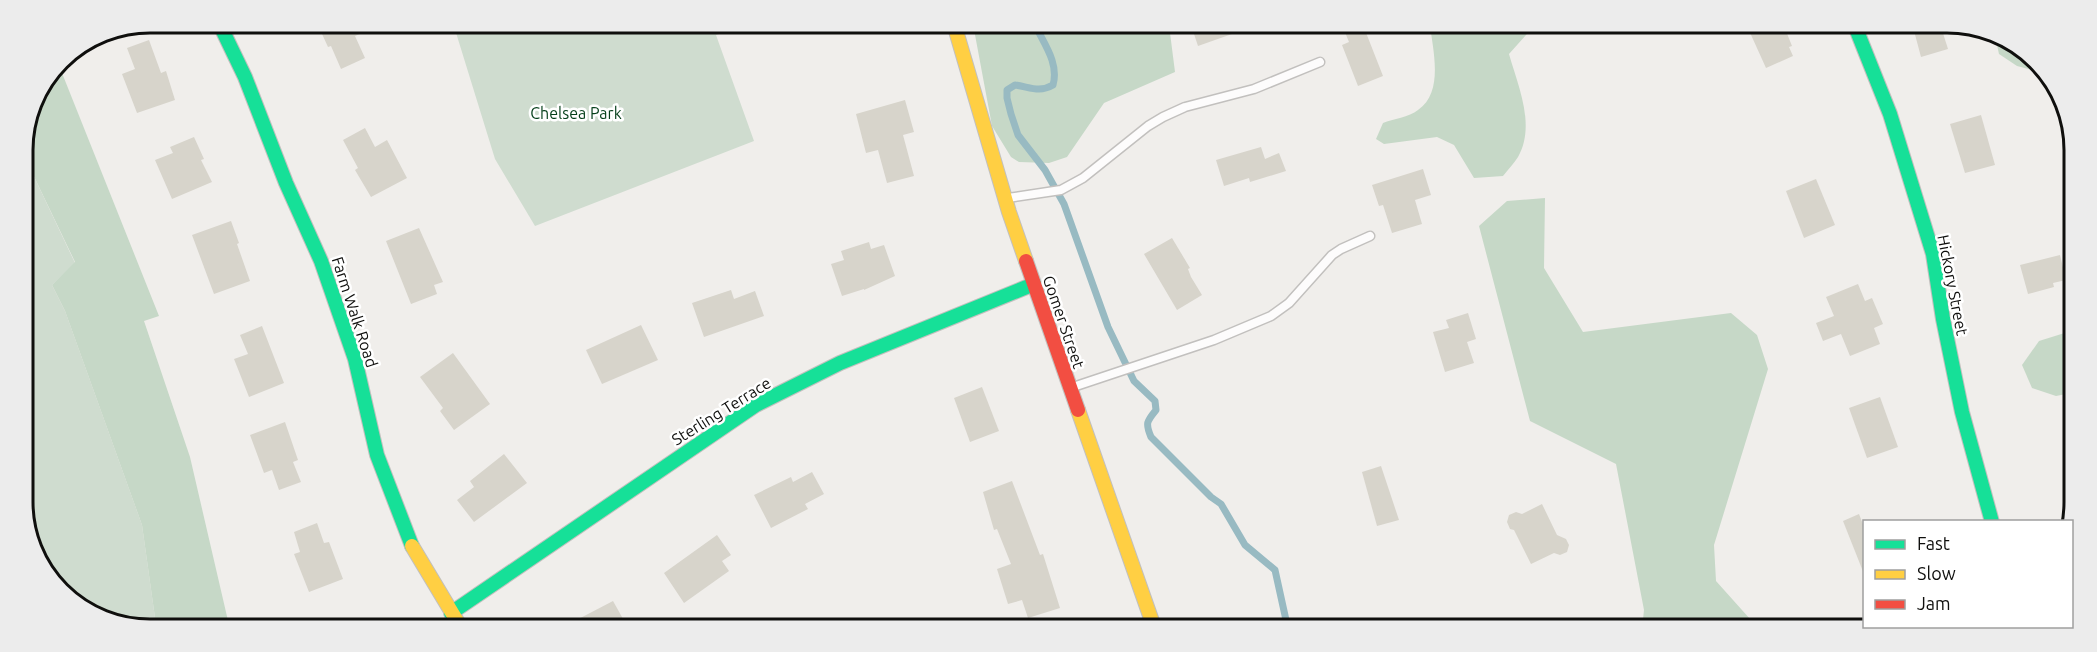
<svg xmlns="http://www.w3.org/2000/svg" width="2097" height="652" font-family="Ubuntu,sans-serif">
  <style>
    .green { fill: #cfdccf }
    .forest { fill: #c6d8c7 }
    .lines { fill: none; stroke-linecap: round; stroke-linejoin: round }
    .stream { stroke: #98bac2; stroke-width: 7 }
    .building { fill: #d7d4cb }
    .lane-casing { stroke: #c2c0be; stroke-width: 11 }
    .fast-casing { stroke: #c2c0be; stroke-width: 16 }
    .slow-casing { stroke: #c2c0be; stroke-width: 16 }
    .jam-casing { stroke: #c2c0be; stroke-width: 16 }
    .lane { stroke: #fdfcfc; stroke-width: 8 }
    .fast { stroke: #16e098; stroke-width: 14 }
    .slow { stroke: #ffcf43; stroke-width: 14 }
    .jam { stroke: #f24e42; stroke-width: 14 }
    .labels { text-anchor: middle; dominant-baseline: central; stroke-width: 5; stroke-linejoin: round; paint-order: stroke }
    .park-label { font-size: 16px; fill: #053f1a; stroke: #fff }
    .street-label { font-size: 16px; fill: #0f0f0d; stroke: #fff }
    .rim { fill: none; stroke: #0f0f0d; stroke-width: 3 }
  </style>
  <rect width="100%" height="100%" fill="#f0eeeb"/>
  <g class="green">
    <polygon points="453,23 749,24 716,35 754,141 535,226 495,159"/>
    <polygon points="23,148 28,164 75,263 52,285 65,311 142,525 156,625 117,625 54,586 25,526"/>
  </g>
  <g class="forest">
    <polygon points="973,24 1169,25 1175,72 1104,103 1067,157 1049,163 1019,162 1011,157 992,126"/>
    <path d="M1430 25 1534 26 1509 54C1518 86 1536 125 1518 157 1514 163 1508 170 1503 176L1474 178 1454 145 1437 137 1384 144 1376 139 1383 123C1393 119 1409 117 1418 110 1444 92 1433 51 1430 25Z"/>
    <polygon points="1995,36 2037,60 2044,73 2017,66 1999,54"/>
    <polygon points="58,63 159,316 144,321 190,457 229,625 156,625 142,525 65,311 52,285 75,262 28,164 23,148 32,101"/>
    <polygon points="1545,198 1544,268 1583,332 1731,313 1757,335 1768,369 1714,545 1716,581 1759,629 1642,629 1644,610 1616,464 1530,421 1479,226 1507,201"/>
    <polygon points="2071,331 2071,393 2056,396 2032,388 2022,365 2039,341"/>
  </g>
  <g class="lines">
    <path class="stream" d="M1037 25 1036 27C1045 45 1059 64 1053 85 1039 93 1030 87 1015 85L1007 90V98L1011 114 1018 135 1045 170 1064 204 1108 327 1134 381 1155 401 1156 410C1147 421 1145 423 1151 437L1211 497 1221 504 1245 545 1275 570 1286 620 1290 628"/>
  </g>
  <g class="building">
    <polygon points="317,23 386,23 355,36 365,58 341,69 331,46 328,47"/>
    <polygon points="1191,25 1249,25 1249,28 1198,46"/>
    <polygon points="1342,25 1363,25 1383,76 1358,86 1342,45 1349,42"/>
    <polygon points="1747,26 1784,26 1792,46 1789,47 1793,56 1766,68"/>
    <polygon points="1913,27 1941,27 1948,49 1921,57"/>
    <polygon points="149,40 161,73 166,71 175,100 137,113 122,74 135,69 127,48"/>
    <polygon points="905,100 914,132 903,135 914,176 887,183 878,150 866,153 856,114"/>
    <polygon points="1981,115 1995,165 1965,173 1950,124"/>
    <polygon points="365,128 375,147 387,140 407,178 371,197 355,170 358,168 343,140"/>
    <polygon points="194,137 204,159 201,160 212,182 172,199 155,160 173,153 170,147"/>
    <polygon points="1261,147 1265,159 1279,153 1286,171 1250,182 1249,178 1224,186 1216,160"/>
    <polygon points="1423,169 1431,195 1415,200 1422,224 1392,233 1383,205 1379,206 1372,185"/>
    <polygon points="1816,179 1835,225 1804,238 1786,191"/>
    <polygon points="231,221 239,243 237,244 250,281 214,294 192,235"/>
    <polygon points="419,228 443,282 434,285 437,294 411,304 386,241"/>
    <polygon points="1172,238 1190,268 1188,269 1191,277 1202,295 1177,310 1144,254"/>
    <polygon points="869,242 871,249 884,245 895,276 864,290 864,289 842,296 831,264 844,260 841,251"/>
    <polygon points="2060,255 2066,280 2053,283 2054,287 2028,294 2020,265"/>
    <polygon points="1858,284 1865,301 1872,298 1883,324 1874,328 1880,344 1850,356 1841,334 1823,341 1816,323 1834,316 1826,297"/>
    <polygon points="731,290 734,299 755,291 764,316 704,337 692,303"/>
    <polygon points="1468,313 1476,339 1467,342 1474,363 1445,372 1433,332 1449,328 1446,320"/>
    <polygon points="641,325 658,360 602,384 586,350"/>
    <polygon points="262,326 284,383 249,397 234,359 248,354 240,335"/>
    <polygon points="453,353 490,404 454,430 440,411 443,408 420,377"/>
    <polygon points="982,387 999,431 970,442 954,398"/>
    <polygon points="1880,397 1898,447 1867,458 1849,408"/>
    <polygon points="285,422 298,460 293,462 301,482 279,490 272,470 264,473 250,435"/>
    <polygon points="504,454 527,483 474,522 457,500 474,487 470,481"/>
    <polygon points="1381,466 1399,520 1377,526 1362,472"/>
    <polygon points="812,472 824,494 805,504 808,509 771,528 754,495 791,477 793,482"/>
    <polygon points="1012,481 1040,555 1043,554 1060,608 1028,618 1022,600 1008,604 997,569 1011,564 997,529 994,530 983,492"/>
    <polygon points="1542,504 1557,535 1566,539 1569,545 1567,552 1560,555 1554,553 1531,564 1514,530 1510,529 1507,522 1509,515 1516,512 1522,514"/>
    <polygon points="1859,514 1864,527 1864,574 1843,521"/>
    <polygon points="317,523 324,543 329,542 343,579 309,592 294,554 300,552 294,532"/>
    <polygon points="717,535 731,555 722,561 729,571 684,603 664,573"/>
    <polygon points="613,601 627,626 565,626"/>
  </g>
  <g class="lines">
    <g class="lane-casing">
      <g id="lane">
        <polyline points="1008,198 1061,190 1083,178 1148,126 1163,117 1185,107 1254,89 1320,62"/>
        <polyline points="1073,387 1214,340 1271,316 1289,303 1332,255 1341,249 1370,236"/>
      </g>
    </g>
    <g class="fast-casing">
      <g id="fast">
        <polyline points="219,23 245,77 286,183 321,261 355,359 377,455 412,546"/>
        <polyline points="1855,26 1890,114 1933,254 1943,319 1962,412 1992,522"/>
        <polyline points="451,613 756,405 840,363 1034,284"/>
      </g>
    </g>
    <g class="slow-casing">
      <g id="slow">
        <polyline points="954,24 1009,212 1026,261"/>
        <polyline points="1078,410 1154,627"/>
        <polyline points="412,546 460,626"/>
      </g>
    </g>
    <g class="jam-casing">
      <polyline id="jam" points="1026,261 1078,410"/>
    </g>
    <use href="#lane" class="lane"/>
    <use href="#fast" class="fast"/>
    <use href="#slow" class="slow"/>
    <use href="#jam" class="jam"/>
  </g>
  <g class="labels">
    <g class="park-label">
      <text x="576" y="113">Chelsea Park</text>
    </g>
    <g class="street-label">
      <text transform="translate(1953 285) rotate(79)">Hickory Street</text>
      <text transform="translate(355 312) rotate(72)">Farm Walk Road</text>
      <text transform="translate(1064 322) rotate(71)">Gomer Street</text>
      <text transform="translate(721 411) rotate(-32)">Sterling Terrace</text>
    </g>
  </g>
  <path d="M0 0H2097V652H0ZM150 33H1947A117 117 0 0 1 2064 150V502A117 117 0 0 1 1947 619H150A117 117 0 0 1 33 502V150A117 117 0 0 1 150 33Z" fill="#ececec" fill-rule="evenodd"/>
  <path class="rim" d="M150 33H1947A117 117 0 0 1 2064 150V502A117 117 0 0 1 1947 619H150A117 117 0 0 1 33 502V150A117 117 0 0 1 150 33Z"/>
  <rect x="1863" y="520" width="210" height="108" fill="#ffffff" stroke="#9f9f9e" stroke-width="1.5"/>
  <rect x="1875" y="540" width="30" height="9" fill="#16e098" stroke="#9f9f9e" stroke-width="1.5"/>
  <text x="1917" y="550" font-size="18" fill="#0f0f0d">Fast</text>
  <rect x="1875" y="570" width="30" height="9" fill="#ffcf43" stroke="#9f9f9e" stroke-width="1.5"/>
  <text x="1917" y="580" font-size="18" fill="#0f0f0d">Slow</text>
  <rect x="1875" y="600" width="30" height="9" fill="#f24e42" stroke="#9f9f9e" stroke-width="1.5"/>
  <text x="1917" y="610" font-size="18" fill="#0f0f0d">Jam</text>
</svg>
